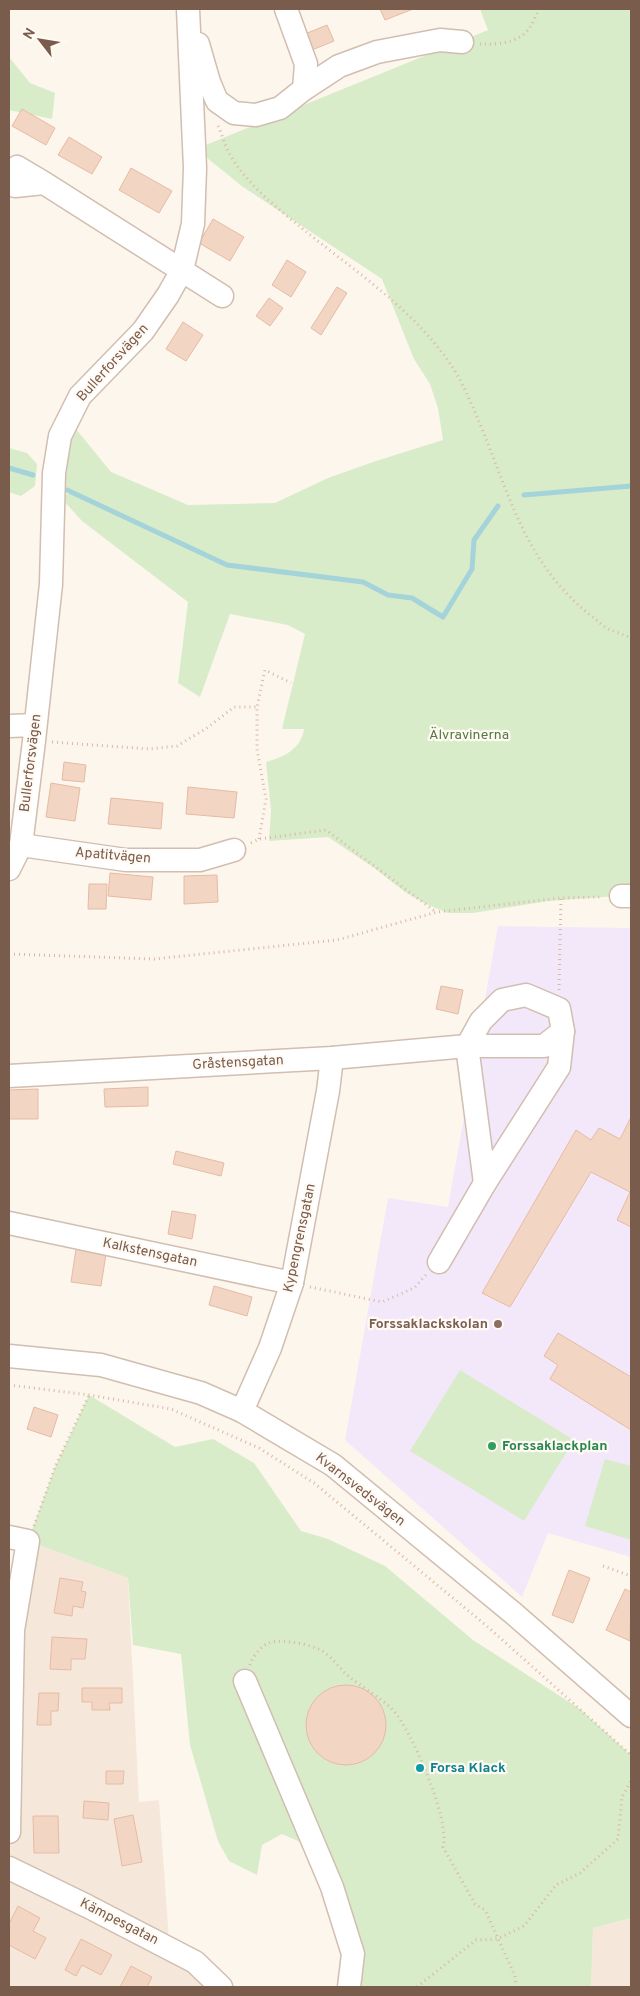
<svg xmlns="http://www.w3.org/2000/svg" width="640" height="1996" font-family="Overpass,sans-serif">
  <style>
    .residential { fill: #f5e8da }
    .education { fill: #f3e8fa }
    .green { fill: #d8ecc9 }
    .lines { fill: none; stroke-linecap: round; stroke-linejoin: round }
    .stream { stroke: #a5d3da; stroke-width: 5 }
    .building { fill: #f3d5c3; stroke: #e6bba3 }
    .minor-casing { stroke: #d1beb0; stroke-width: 25 }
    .path { stroke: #d9b8a5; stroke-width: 3; stroke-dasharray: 1 4; stroke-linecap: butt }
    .minor { stroke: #fff; stroke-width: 22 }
    .education-dot { fill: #8d6e63; stroke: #fffaf3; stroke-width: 2 }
    .leisure-dot { fill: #2e9e5b; stroke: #fffaf3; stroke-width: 2 }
    .culture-dot { fill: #0f9aa8; stroke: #fffaf3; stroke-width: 2 }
    .labels { text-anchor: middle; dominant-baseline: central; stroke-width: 4.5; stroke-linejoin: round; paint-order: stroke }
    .street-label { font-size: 14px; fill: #7a5c4d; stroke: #fffaf3 }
    .park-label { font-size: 14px; fill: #537a41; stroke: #fffaf3 }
    .education-label { font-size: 14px; font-weight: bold; fill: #785e54; stroke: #fffaf3; text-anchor: end }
    .leisure-label { font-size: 14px; font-weight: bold; fill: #27864d; stroke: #fffaf3; text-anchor: start }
    .culture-label { font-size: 14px; font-weight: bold; fill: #0d838f; stroke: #fffaf3; text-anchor: start }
  </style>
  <rect width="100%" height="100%" fill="#fdf6ec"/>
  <g class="residential">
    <polygon points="28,1541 128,1578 139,1802 159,1800 170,1954 216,1987 9,1987 9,1832"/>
    <polygon points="631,1918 631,1987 591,1987 593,1928"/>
  </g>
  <polygon class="education" points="498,926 631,928 631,1557 548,1533 522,1597 345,1440 388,1198 448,1207"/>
  <g class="green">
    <path d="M480 9H631V895L548 901 473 913H448L426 904 405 892 373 867 328 837 269 841 271 810 266 762C284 757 301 749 304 729H282L305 634 288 625 230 614 200 697 178 683 188 602 82 521 62 499 66 494 72 493 58 482 71 423 111 472 188 505 275 503 328 478 376 461 443 440 438 408 430 384 414 359 382 279 243 187 196 149 488 30Z"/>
    <polygon points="9,57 30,83 55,93 52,119 9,110"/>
    <polygon points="9,448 27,453 37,464 35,486 21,496 9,492"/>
    <polygon points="460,1370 574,1440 524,1521 410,1451"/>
    <polygon points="89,1395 175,1447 213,1439 254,1463 301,1531 328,1539 385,1566 473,1640 580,1709 631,1755 631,1918 593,1928 591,1987 362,1987 305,1844 282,1834 262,1845 257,1875 229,1861 218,1841 190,1745 181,1654 133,1645 128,1578 28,1541 55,1467"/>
    <polygon points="605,1459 631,1466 631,1540 585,1526"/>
  </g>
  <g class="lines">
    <g class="stream">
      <polyline points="9,468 33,475"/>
      <polyline points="67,490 227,565 363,582 388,595 412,598 443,617 472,569 474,540 498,506"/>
      <polyline points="524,495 631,486"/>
    </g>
  </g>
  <g class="building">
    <polygon points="380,9 413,9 385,20"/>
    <polygon points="327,25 334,41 307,52 300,36"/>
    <polygon points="22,109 55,128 46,145 12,126"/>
    <polygon points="69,137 102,157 92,174 58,155"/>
    <polygon points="131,168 172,191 159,213 119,190"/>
    <polygon points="213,219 244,237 230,261 199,243"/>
    <polygon points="287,260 306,272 291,297 272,285"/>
    <polygon points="337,287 347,293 321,335 311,328"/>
    <polygon points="269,298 283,308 270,326 256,316"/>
    <polygon points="183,322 203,335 186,361 166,349"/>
    <polygon points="64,762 86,765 84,782 62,780"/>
    <polygon points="51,783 80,788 75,821 46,817"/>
    <polygon points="188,787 237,792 234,818 186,814"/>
    <polygon points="111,798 163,803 161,829 108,824"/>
    <polygon points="110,873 153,877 151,900 108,896"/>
    <polygon points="217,875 218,902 184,904 184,876"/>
    <polygon points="89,884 107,884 106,909 88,909"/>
    <polygon points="441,986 463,990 458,1014 436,1009"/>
    <polygon points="148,1087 148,1106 105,1107 104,1089"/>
    <polygon points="38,1089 38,1119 9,1119 9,1090"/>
    <polygon points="631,1117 631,1227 617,1220 630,1192 591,1172 510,1307 482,1293 576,1130 591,1140 599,1128 620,1139"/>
    <polygon points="176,1151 224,1163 221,1176 173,1164"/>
    <polygon points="172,1211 196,1215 192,1239 168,1234"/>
    <polygon points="76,1249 106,1254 101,1286 71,1282"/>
    <polygon points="214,1286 252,1297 247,1316 209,1305"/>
    <polygon points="558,1333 631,1377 631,1430 550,1379 558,1365 544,1356"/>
    <polygon points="34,1407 58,1415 51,1437 27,1429"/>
    <polygon points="569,1570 590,1578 573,1623 552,1615"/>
    <polygon points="60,1578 83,1582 81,1591 86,1592 83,1608 73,1606 72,1616 54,1613"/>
    <polygon points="625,1589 631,1592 630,1641 606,1630"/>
    <polygon points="52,1637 87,1639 85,1659 71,1659 71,1670 50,1669"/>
    <circle cx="346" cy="1725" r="40"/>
    <polygon points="82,1688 122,1688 122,1703 109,1703 110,1710 92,1710 92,1702 82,1702"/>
    <polygon points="39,1693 59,1693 58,1711 51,1711 51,1725 37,1725"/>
    <polygon points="106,1771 124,1771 123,1784 106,1784"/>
    <polygon points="84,1801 109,1803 108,1820 83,1818"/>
    <polygon points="133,1815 142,1862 122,1866 114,1819"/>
    <polygon points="33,1816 58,1816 59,1853 34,1853"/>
    <polygon points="18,1906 40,1918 33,1931 46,1938 35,1959 9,1945 9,1924"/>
    <polygon points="81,1939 112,1955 101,1975 82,1965 76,1976 65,1970"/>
    <polygon points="131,1966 152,1977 147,1987 120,1987"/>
  </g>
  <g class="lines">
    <g class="minor-casing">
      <g id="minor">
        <polyline points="286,9 306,64 304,89"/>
        <polyline points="198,44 209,82 217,101 234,113 256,115 280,108 304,89 339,66 377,52 440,40 462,42"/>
        <polyline points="44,183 15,186 9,173 17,167 44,183 222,296"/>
        <polyline points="9,726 35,725"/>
        <polyline points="21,845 126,860 200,860 234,850"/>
        <polyline points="9,869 21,845 34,741 51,584 54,473 60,436 80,396 143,331 168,295 182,270 193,224 195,168 188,9"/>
        <polyline points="621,896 631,896"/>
        <polyline points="467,1046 485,1183"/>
        <polyline points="9,1076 332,1058 467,1046 544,1046 563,1031 559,1009 526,995 502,1000 481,1021 467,1046"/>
        <polyline points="9,1223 292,1283"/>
        <polyline points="439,1262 485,1183 559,1067 563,1031"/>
        <polyline points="9,1356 101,1365 201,1393 242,1411 333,1465 513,1613 631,1716"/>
        <polyline points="242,1411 270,1348 292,1283 328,1091 332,1058"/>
        <polyline points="9,1537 28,1541 13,1630 9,1832"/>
        <polyline points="245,1681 332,1887 353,1954 349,1987"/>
        <polyline points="9,1868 87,1906 195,1962 221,1987"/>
      </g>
    </g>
    <g class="path">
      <path d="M480 44C496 45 517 43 528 30 533 24 536 15 539 9"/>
      <path d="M218 126C222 134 224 143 228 151 244 181 272 204 298 225 350 268 413 308 451 365 462 381 470 401 478 419 508 491 525 563 589 614 595 618 600 624 607 628 614 632 623 634 631 638"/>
      <polyline points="52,742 149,749 177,746 207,728 234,707 257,707"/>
      <polyline points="259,839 266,799 257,749 257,707 265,670 291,683"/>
      <polyline points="251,843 259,839 326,830 436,912"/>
      <polyline points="9,954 154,959 337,940 437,912 561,898 603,897"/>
      <polyline points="559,990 561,898"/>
      <polyline points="310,1287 382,1302 414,1288 426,1275"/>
      <polyline points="9,1385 89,1395 171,1409 259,1448 314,1483 488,1627 631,1755"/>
      <polyline points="34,1526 55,1467 89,1395"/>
      <polyline points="603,1566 631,1576"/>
      <path d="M250 1665C252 1657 261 1646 269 1643 281 1638 316 1645 325 1653 335 1660 342 1672 352 1679 365 1689 381 1698 392 1709 411 1729 451 1821 443 1847L475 1904 485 1910 515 1976 516 1987"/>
      <polyline points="417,1987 476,1940 497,1939 524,1926 556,1885 580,1873 618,1839 622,1797 631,1781"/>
    </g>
    <use href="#minor" class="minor"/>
  </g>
  <circle class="education-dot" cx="498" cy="1324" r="5"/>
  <circle class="leisure-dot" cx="492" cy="1446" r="5"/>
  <circle class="culture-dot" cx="420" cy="1768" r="5"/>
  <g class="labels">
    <g class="street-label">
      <text transform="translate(113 363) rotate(-48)">Bullerforsvägen</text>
      <text transform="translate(31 763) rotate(-83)">Bullerforsvägen</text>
      <text transform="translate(113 856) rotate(5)">Apatitvägen</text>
      <text transform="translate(238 1063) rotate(-3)">Gråstensgatan</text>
      <text transform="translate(300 1238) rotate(-78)">Kypengrensgatan</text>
      <text transform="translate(150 1253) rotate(12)">Kalkstensgatan</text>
      <text transform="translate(360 1490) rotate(38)">Kvarnsvedsvägen</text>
      <text transform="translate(119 1922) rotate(27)">Kämpesgatan</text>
    </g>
    <g class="park-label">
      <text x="469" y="735">Älvravinerna</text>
    </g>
    <g class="education-label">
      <text x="488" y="1324">Forssaklackskolan</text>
    </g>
    <g class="leisure-label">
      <text x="502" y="1446">Forssaklackplan</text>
    </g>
    <g class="culture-label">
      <text x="430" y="1768">Forsa Klack</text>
    </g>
  </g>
  <rect width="640" height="1996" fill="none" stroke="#7a5c4d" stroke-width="20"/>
  <g transform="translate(40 40) rotate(301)" stroke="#fffaf3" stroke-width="4" paint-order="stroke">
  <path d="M0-4L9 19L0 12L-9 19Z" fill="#7a5c4d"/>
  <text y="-8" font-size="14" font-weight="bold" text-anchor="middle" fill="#7a5c4d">N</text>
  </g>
</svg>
